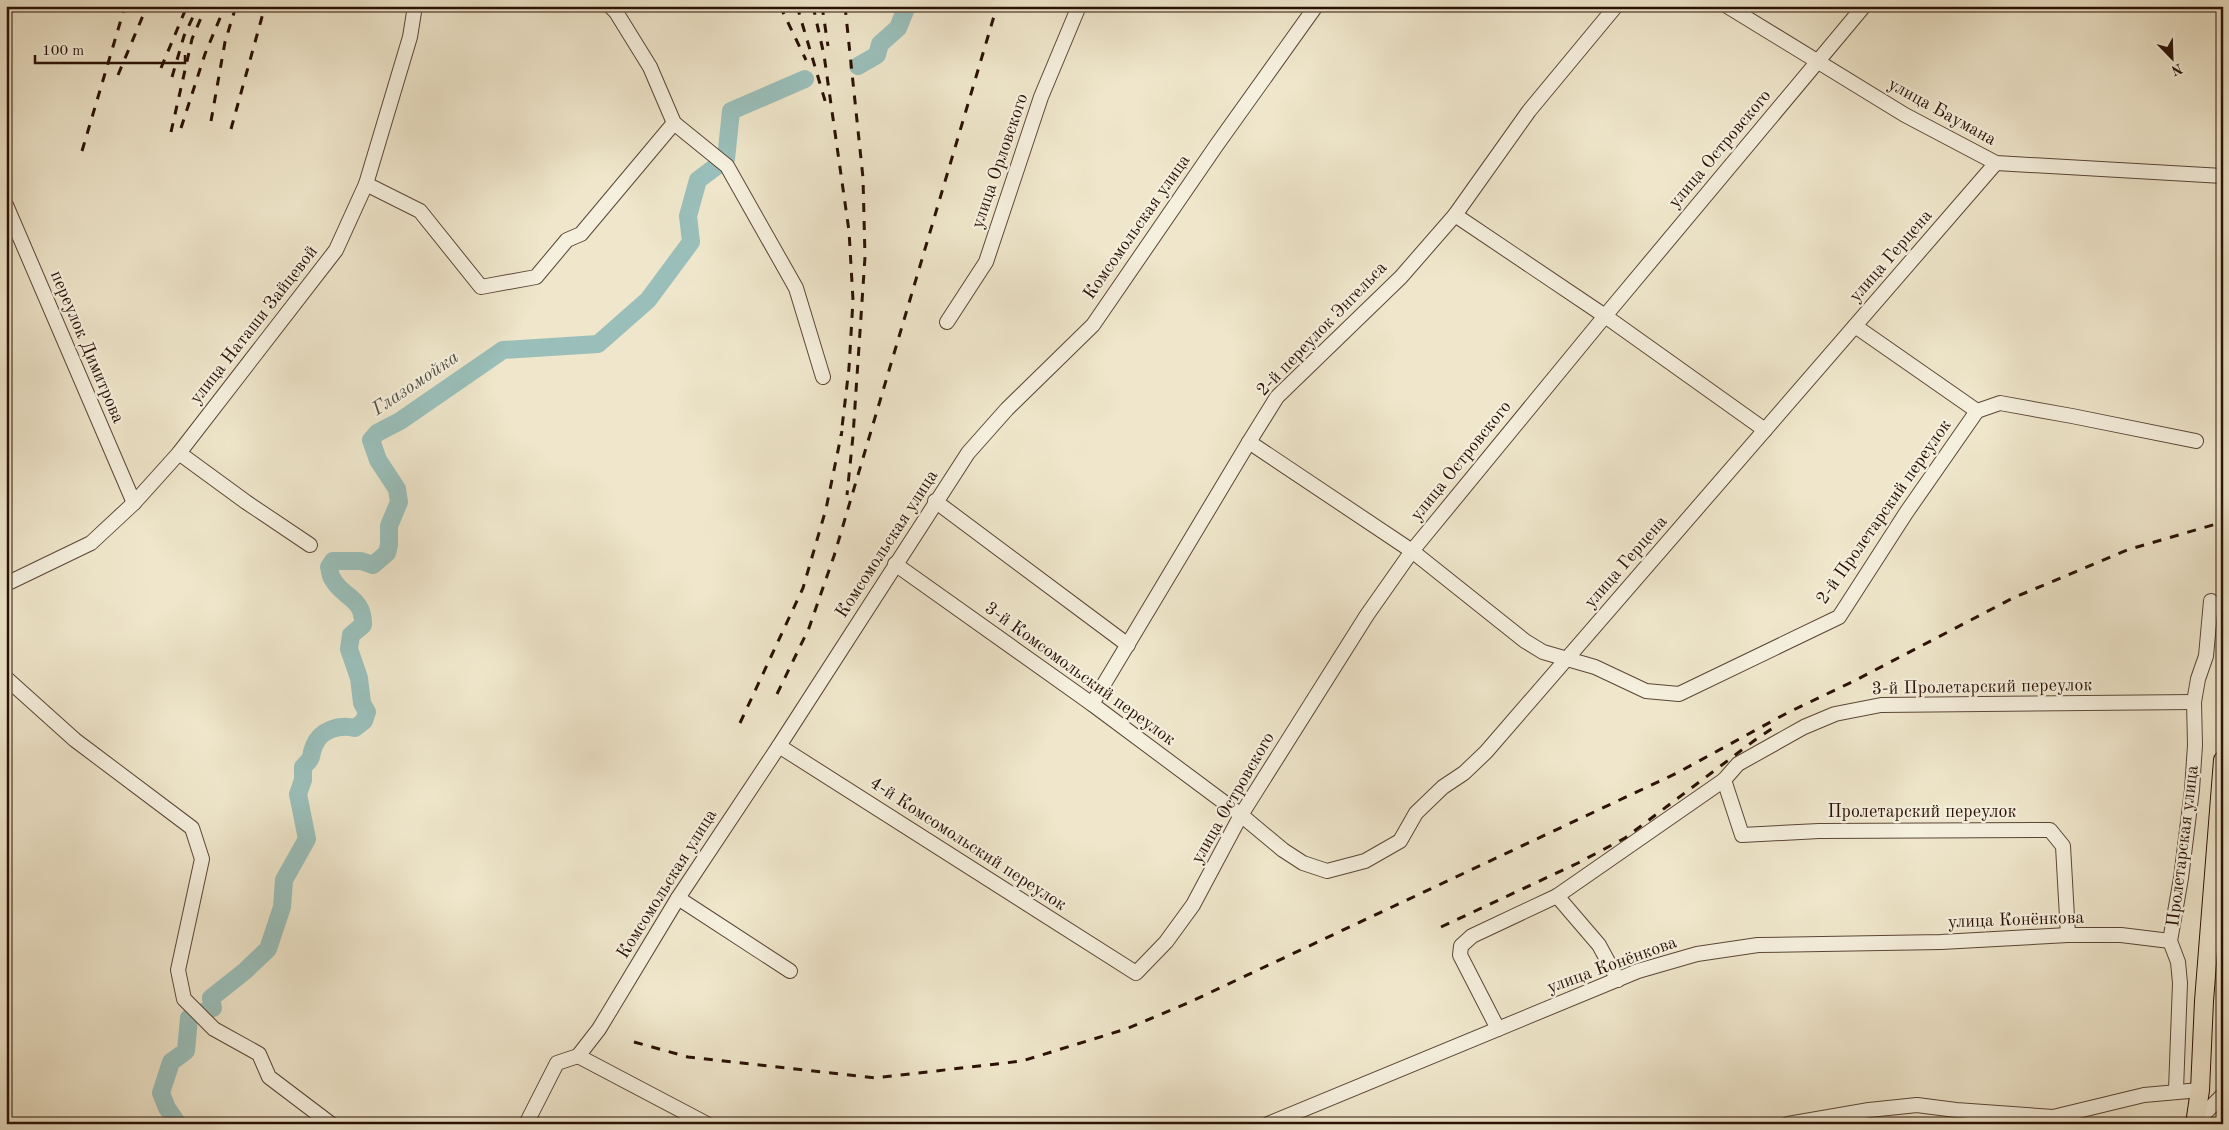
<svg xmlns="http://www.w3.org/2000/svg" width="2229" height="1130" font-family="'Old Standard TT',serif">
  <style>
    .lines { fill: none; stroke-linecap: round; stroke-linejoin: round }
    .river { stroke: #9abfba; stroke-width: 18 }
    .minor-casing { stroke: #5a4636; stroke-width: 16 }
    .major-casing { stroke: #291105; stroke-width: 20 }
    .minor { stroke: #f5efdd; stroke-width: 14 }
    .major { stroke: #efe6cb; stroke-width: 18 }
    .rail { stroke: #291105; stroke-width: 3; stroke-dasharray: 9 9; stroke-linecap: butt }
    .labels { text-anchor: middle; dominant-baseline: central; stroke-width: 4.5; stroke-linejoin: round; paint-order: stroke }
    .street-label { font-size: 18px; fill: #291105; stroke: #f5efdd }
    .water-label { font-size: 19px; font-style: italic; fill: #514e44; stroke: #f5efdd }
  </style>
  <rect width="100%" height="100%" fill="#efe6cb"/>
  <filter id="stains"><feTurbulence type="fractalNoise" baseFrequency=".004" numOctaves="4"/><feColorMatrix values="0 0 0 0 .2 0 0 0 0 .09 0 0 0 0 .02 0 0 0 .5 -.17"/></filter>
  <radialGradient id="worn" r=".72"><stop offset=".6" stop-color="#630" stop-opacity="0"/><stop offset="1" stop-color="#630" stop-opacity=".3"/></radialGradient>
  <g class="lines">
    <g class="river">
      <polyline points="858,66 877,55 880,44 898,28 907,6"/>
      <path d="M178 1124 167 1108 161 1093 171 1062 186 1051 189 1018 213 1008 211 998 245 971 268 949 282 907 284 880 307 839 298 794 303 780V767C315 755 309 758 314 746 320 730 339 724 355 728L364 721 367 712 362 703 359 678 349 649 351 635 363 625C364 597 342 598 332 578 330 575 330 570 329 567L333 561H361L373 565 387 553 389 545V526L399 502 397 489 378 460 371 440 377 433 400 421 503 350 598 344 648 300 691 242 688 216 698 180 726 159 731 111 805 79"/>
    </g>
    <g class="minor-casing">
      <g id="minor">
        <polyline points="610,6 616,12 650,67 674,123 727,166 796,288 823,377"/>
        <polyline points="1727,6 1905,115 1996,163 2223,176"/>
        <polyline points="366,184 420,211 481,287 536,277 567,240 581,234 674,123"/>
        <polyline points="6,205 134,503"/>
        <polyline points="1455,215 1605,316 1765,430"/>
        <polyline points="947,322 986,262 1041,97 1079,6"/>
        <polyline points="1855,326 1977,411 2000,403 2072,416 2196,441"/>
        <polyline points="1249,442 1412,551 1525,641 1543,652 1595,667 1646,691 1679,694 1839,617 1906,513 1977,411"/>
        <polyline points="179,453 246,502 310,545"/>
        <polyline points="935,501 1128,645"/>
        <polyline points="895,564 1092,704 1241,815 1283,850 1303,863 1327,871 1365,861 1400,841 1416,813 1443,787 1464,773 1486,752 1996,163"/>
        <polyline points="6,584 91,543 134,503 179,453 336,250 366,184 410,37 415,6"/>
        <polyline points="6,678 75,740 192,828 202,859 178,970 184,999 214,1029 259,1054 269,1077 331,1124"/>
        <polyline points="1092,704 1249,442 1277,397 1401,277 1455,215 1529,111 1616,6"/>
        <polyline points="779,746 1136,973 1166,942 1193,905 1241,815 1367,615 1412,551 1605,316 1864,6"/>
        <polyline points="1724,780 1742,835 1819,831 2050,830 2063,846 2068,935"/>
        <polyline points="1557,896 1724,780 1738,764 1804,727 1835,714 1881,705 2194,702"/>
        <polyline points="678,898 790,971"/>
        <polyline points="1498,1029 1460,955 1461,946 1472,936 1557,896 1599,945 1618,980"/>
        <polyline points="578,1056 707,1124"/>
        <polyline points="2176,1090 2180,983 2178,962 2170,941 2181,878 2192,790 2195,745 2194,702 2198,679 2206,656 2211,601"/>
        <polyline points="2195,1123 2223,1095"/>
        <polyline points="526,1124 557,1063 578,1056 599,1029 678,898 779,746 968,453 1007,409 1093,325 1216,146 1316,6"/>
        <polyline points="1268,1124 1638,971 1697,954 1758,945 1941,942 2068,935 2121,935 2170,941"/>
        <polyline points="1788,1124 1869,1110 1917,1105 1956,1110 2053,1117 2144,1095 2200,1090"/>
      </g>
    </g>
    <g class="major-casing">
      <polyline id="major" points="2195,1124 2200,1090 2204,1001 2223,760"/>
    </g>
    <use href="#minor" class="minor"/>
    <use href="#major" class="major"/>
    <g class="rail">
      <polyline points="780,6 806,60"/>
      <polyline points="797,6 826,104"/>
      <polyline points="813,6 824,55 849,231 853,300 849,368 841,436"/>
      <polyline points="822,6 828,46"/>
      <polyline points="845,6 863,178 865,257 853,436 847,495"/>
      <polyline points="161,68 187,6"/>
      <polyline points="118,75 147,6"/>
      <polyline points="172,77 184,36 198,6"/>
      <polyline points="211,121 225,42 236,6"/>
      <polyline points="181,128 205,54 225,6"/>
      <polyline points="231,129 265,6"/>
      <polyline points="171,132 192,39 206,6"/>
      <polyline points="82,151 125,6"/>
      <polyline points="777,694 809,628 834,556 997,6"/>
      <polyline points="740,723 803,588 826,509 842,431"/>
      <polyline points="1441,927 1578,863 1625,838 1755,740 1776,726"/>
      <polyline points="634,1042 688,1057 875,1078 1022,1061 1126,1029 1190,1002 1677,773 1787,713 1854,681 2013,598 2127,550 2223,522"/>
    </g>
  </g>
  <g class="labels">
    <g class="street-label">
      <text transform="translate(1942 112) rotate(29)">улица Баумана</text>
      <text transform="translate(1720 149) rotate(-50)">улица Островского</text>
      <text transform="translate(1000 161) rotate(-71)">улица Орловского</text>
      <text transform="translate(1137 227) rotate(-55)">Комсомольская улица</text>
      <text transform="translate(1891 256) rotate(-49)">улица Герцена</text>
      <text transform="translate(254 325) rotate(-52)">улица Наташи Зайцевой</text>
      <text transform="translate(1322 329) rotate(-46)">2-й переулок Энгельса</text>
      <text transform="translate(87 347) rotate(67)">переулок Димитрова</text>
      <text transform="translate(1461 461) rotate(-51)">улица Островского</text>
      <text transform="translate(1884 512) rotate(-55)">2-й Пролетарский переулок</text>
      <text transform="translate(887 544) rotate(-57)">Комсомольская улица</text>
      <text transform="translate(1626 562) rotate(-49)">улица Герцена</text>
      <text transform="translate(1080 674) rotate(36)">3-й Комсомольский переулок</text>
      <text transform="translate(1982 687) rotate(-1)">3-й Пролетарский переулок</text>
      <text transform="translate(1233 798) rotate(-60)">улица Островского</text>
      <text x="1922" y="812">Пролетарский переулок</text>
      <text transform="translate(968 844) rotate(33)">4-й Комсомольский переулок</text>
      <text transform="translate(2183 846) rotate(-83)">Пролетарская улица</text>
      <text transform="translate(667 884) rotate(-58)">Комсомольская улица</text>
      <text transform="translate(2016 920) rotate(-2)">улица Конёнкова</text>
      <text transform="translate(1612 965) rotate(-20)">улица Конёнкова</text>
    </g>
    <g class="water-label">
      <text transform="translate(416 384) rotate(-34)">Глазомойка</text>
    </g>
  </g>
  <rect width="2229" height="1130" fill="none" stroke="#efe6cb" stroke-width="25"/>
  <rect x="8" y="8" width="2214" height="1115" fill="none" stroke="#291105" stroke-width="2.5"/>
  <rect x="12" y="12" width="2204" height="1105" fill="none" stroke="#291105"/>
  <g transform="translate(2172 58) rotate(157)" stroke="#f5efdd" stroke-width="4" paint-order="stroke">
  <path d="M0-4L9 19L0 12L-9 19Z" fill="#291105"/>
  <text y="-8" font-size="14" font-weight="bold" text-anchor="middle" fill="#291105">N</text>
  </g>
  <path d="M35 55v8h150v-8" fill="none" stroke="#291105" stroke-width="2.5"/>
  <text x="42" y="55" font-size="15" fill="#291105" stroke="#f5efdd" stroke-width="4" paint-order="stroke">100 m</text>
  <rect width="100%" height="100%" filter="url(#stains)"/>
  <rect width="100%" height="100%" fill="url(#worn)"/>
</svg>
